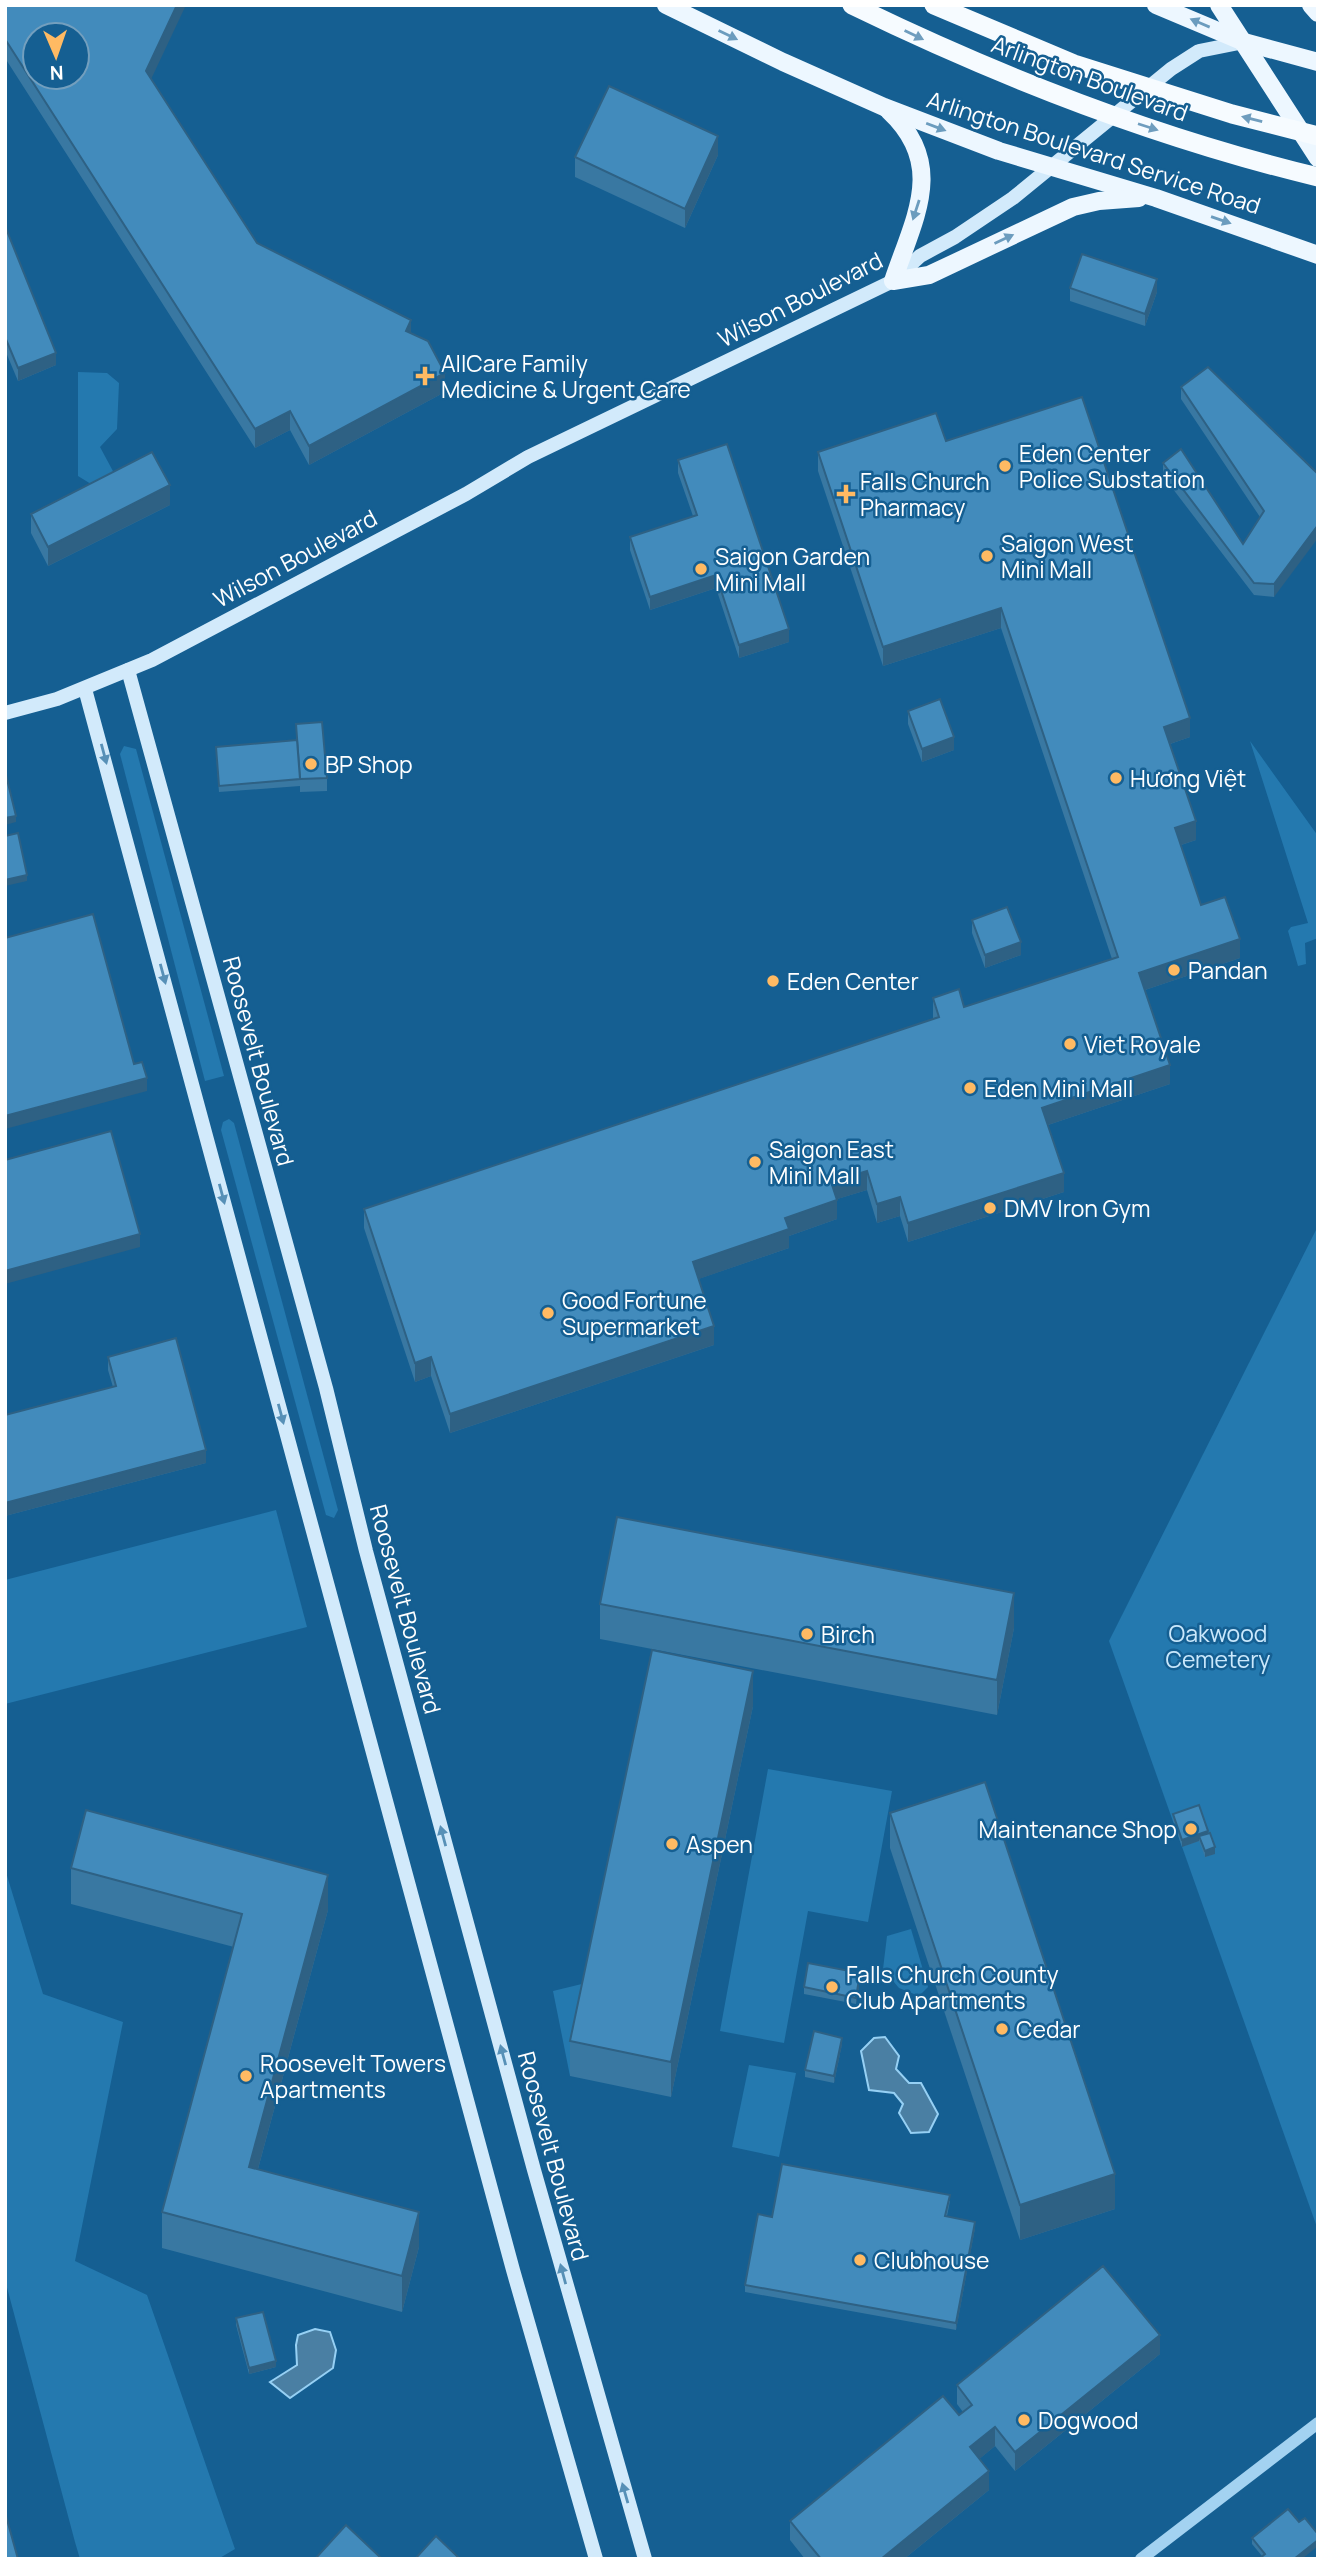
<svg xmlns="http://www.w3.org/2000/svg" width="1323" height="2564" font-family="Manrope,sans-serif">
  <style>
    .green { fill: #2479af }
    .water { fill: #4a7fa3; stroke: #96d0f4; stroke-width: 2 }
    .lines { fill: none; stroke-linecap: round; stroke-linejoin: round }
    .tertiary { stroke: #a3d2f1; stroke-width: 12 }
    .secondary { stroke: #d2eafb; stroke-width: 14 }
    .primary { stroke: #edf7ff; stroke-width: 18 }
    .trunk { stroke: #f6fbff; stroke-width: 19 }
    .wall { fill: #3978a2 }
    .shaded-wall { fill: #2e6184 }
    .building { fill: #428bbc; stroke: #2e6184; stroke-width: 2; fill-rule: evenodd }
    .oneway { fill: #6b9cbe }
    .oneway2 { fill: #6f9dbe }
    .oneway3 { fill: #5790b7 }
    .poi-dot { fill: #ffba63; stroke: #155f92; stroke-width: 2.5 }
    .labels { text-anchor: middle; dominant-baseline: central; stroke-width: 5; stroke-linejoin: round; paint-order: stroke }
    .street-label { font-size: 23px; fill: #fff; stroke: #155f92 }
    .poi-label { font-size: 23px; fill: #fff; stroke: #155f92; text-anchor: start }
    .park-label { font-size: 23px; fill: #cae8fc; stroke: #155f92 }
  </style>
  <rect width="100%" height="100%" fill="#155f92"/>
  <g class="green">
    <polygon points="78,372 107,373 119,383 117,429 100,447 114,473 91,484 78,476"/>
    <polygon points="1250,741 1318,836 1318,938 1305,943 1306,964 1298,966 1288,931 1291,927 1308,923"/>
    <polygon points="124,746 136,749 224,1076 205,1081 120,754"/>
    <polygon points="229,1119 234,1123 338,1510 334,1518 326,1515 221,1130 223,1122"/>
    <polygon points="1318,1226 1318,2230 1109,1641"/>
    <polygon points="276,1510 307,1627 5,1704 5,1580"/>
    <polygon points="768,1769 892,1791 868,1922 808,1911 784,2043 720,2031"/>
    <polygon points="5,1869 43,1994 123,2022 75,2261 147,2295 235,2549 218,2559 80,2559 75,2542 5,2280"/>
    <polygon points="911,1929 928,1987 919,1996 899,1988 883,1969 887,1936"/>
    <polygon points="590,1982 570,2076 553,1991"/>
    <polygon points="749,2065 796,2073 779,2157 732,2147"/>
  </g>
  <g class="water">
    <polygon points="885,2037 899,2056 896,2069 909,2083 921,2083 938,2114 929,2132 911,2133 899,2113 903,2104 894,2093 869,2090 861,2051 874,2038"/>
    <polygon points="315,2329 330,2332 336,2350 333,2368 290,2398 270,2382 297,2365 296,2345 298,2335"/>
  </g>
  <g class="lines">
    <polyline class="tertiary" points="1141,2559 1318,2423"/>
    <g class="secondary">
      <polyline points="128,670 326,1388 366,1551 534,2170 645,2559"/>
      <polyline points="85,689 513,2270 596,2559"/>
      <polyline points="5,713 57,699 152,660 466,494 528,457 893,281 920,256 955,237 1013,198 1171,69 1199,51 1244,42"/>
    </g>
    <g class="primary">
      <polyline points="666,5 783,62 884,107 999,151 1156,198 1318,255"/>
      <polyline points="1156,5 1244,42 1318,62"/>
      <polyline points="1219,5 1318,158"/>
      <polyline points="1311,5 1318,13"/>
      <path d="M889 111C947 165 914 218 893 281L929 275 1073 207 1099 201 1139 198"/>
    </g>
    <g class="trunk">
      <path d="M852 5C1002 78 1156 138 1318 177"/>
      <polyline points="934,5 1074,64 1232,114 1318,136"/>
    </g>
  </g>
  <g class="wall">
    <polygon points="5,5 151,79 257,243 411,333 445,392 309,465 290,430 255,448 5,58"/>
    <polygon points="718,155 685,228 575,177 575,157"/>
    <polygon points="5,226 56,365 18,381 5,350"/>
    <polygon points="1070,288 1157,292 1145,326 1070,301"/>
    <polygon points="1181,387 1318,474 1274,597 1254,595 1163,476 1163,463 1243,544 1260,517 1181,399"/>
    <polygon points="946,441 1190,737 1170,744 1196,840 1181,845 1201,905 1240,958 1145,990 1170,1084 1048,1125 1064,1192 908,1242 900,1216 877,1223 867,1190 837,1199 837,1219 789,1236 789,1248 698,1279 714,1345 450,1433 431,1376 415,1382 364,1228 364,1209 933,1019 933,998 964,1007 1112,959 1001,628 883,666 818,471 818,452"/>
    <polygon points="678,460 789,642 739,658 716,588 650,610 630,550 630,537 693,516 678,473"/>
    <polygon points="170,505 48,566 31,533 31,514"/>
    <polygon points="908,711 954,750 922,762 908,724"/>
    <polygon points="296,724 327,778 327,791 300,792 300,786 219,792 216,753 296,740"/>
    <polygon points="972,920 1021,955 985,968 972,933"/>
    <polygon points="108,1357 206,1463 5,1516 5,1415 113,1387 108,1370"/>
    <polygon points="600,1604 1014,1628 997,1715 600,1639"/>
    <polygon points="753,1706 671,2097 570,2076 570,2041"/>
    <polygon points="890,1813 1115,2209 1020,2240 890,1848"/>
    <polygon points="1173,1814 1208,1833 1215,1854 1205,1857 1199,1841 1182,1847 1173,1820"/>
    <polygon points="71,1868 328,1910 258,2169 419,2247 402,2312 162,2248 162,2212 234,1947 71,1904"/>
    <polygon points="860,1980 856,2004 804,1994 804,1987"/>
    <polygon points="842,2044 834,2083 805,2077 805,2070"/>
    <polygon points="950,2201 947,2216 975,2228 956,2330 745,2292 745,2285 772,2217"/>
    <polygon points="236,2318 276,2367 249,2374 236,2325"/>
    <polygon points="1160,2354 1015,2471 995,2446 979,2459 989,2490 904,2559 805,2559 790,2540 790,2521 963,2412 957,2404 957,2385"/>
    <polygon points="1252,2538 1302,2559 1262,2556 1252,2544"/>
  </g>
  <g class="shaded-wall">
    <polygon points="177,5 186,5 146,90 146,71"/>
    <polygon points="718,136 718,155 685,228 685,209"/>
    <polygon points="1157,279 1157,292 1145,326 1145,314"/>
    <polygon points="411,320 411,339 406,331"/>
    <polygon points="56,353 56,365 18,381 18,368"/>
    <polygon points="445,373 445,392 309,465 309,446"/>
    <polygon points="290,411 290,430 255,448 255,429"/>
    <polygon points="170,485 170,505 48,566 48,547"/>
    <polygon points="1318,525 1318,538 1274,597 1274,584"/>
    <polygon points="716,575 716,588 650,610 650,597"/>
    <polygon points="1001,608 1001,628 883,666 883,647"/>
    <polygon points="789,629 789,642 739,658 739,645"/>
    <polygon points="1190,718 1190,737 1164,746 1164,727"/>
    <polygon points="954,737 954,750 922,762 922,749"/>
    <polygon points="16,816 16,822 5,825 5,818"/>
    <polygon points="1196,821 1196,840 1175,847 1175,828"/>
    <polygon points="27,875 27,881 5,886 5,880"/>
    <polygon points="1240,939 1240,958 1139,992 1139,973"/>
    <polygon points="1021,942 1021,955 985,968 985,955"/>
    <polygon points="1170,1065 1170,1084 1042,1127 1042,1108"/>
    <polygon points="147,1078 147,1091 5,1129 5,1116"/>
    <polygon points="867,1171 867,1190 831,1201 831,1182"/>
    <polygon points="1064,1173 1064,1192 908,1242 908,1223"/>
    <polygon points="900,1197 900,1216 877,1223 877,1204"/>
    <polygon points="837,1200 837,1219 789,1236 789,1248 693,1281 693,1262 785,1218"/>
    <polygon points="140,1234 140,1247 5,1284 5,1271"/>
    <polygon points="714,1326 714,1345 450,1433 450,1414"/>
    <polygon points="431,1357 431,1376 415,1382 415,1363"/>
    <polygon points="206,1450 206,1463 5,1516 5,1503"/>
    <polygon points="1014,1593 1014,1628 997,1715 997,1680"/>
    <polygon points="753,1671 753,1706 671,2097 671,2062"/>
    <polygon points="1208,1831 1208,1838 1199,1836 1199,1841 1182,1847 1182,1840"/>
    <polygon points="1215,1847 1215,1854 1205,1857 1205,1851"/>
    <polygon points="328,1875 328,1910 249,2202 249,2167"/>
    <polygon points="860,1973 860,1980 856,2004 856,1998"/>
    <polygon points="842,2038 842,2044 834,2083 834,2076"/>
    <polygon points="1115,2174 1115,2209 1020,2240 1020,2205"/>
    <polygon points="419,2212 419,2247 402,2312 402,2276"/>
    <polygon points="975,2222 975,2228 956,2330 956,2323"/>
    <polygon points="1160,2335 1160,2354 1015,2471 1015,2452"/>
    <polygon points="276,2361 276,2367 249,2374 249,2368"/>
    <polygon points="995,2427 995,2446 970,2467 970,2447"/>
    <rect x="5" y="2446" width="1" height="13"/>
    <polygon points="989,2471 989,2490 904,2559 881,2559"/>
    <polygon points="1318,2540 1318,2546 1302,2559 1294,2559"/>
  </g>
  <g class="building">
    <path d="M5 5H177L146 71 257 243 411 320 406 331 428 341 445 373 309 446 290 411 255 429 5 39ZM35 35H77V77H35Z"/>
    <polygon points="609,86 718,136 685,209 575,157"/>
    <polygon points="5,226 56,353 18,368 5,337"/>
    <polygon points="1082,254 1157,279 1145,314 1070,288"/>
    <polygon points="1208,367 1318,474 1318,525 1274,584 1254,583 1163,463 1181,449 1243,544 1264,511 1181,387"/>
    <polygon points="1082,397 1190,718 1164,727 1196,821 1175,828 1201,905 1225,897 1240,939 1139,973 1170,1065 1042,1108 1064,1173 908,1223 900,1197 877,1204 867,1171 831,1182 837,1200 785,1218 789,1229 693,1262 714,1326 450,1414 431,1357 415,1363 364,1209 939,1017 933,998 959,989 964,1007 1118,957 1001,608 883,647 818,452 936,413 946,441"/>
    <polygon points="727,444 789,629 739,645 716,575 650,597 630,537 697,515 678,460"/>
    <polygon points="152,452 170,485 48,547 31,514"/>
    <polygon points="940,699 954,737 922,749 908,711"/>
    <polygon points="322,722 327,778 300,779 296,724"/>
    <polygon points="297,740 300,779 219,786 216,747"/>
    <polygon points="5,771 16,816 5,818"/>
    <polygon points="18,833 27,875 5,880 5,836"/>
    <polygon points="1007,907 1021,942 985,955 972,920"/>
    <polygon points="93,914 134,1064 142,1062 147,1078 5,1116 5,938"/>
    <polygon points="111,1131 140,1234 5,1271 5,1160"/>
    <polygon points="176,1338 206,1450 5,1503 5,1415 116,1386 108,1357"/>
    <polygon points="617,1517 1014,1593 997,1680 600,1604"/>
    <polygon points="652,1650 753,1671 671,2062 570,2041"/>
    <polygon points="985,1782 1115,2174 1020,2205 890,1813"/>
    <polygon points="1199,1805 1208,1831 1182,1840 1173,1814"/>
    <polygon points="86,1810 328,1875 249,2167 419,2212 402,2276 162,2212 242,1914 71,1868"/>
    <polygon points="1210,1833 1215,1847 1205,1851 1199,1836"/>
    <polygon points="808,1963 860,1973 856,1998 804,1987"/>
    <polygon points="814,2031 842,2038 834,2076 805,2070"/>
    <polygon points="782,2164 950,2195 945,2216 975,2222 956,2323 745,2285 758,2214 772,2217"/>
    <polygon points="1103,2266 1160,2335 1015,2452 995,2427 970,2447 989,2471 881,2559 821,2559 790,2521 943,2396 959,2415 972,2405 957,2385"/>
    <polygon points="263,2312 276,2361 249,2368 236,2318"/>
    <polygon points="1288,2509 1299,2522 1305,2518 1318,2534 1318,2540 1294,2559 1259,2559 1265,2554 1252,2538"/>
    <polygon points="5,2516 6,2516 18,2559 5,2559"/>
    <polygon points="346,2525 382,2559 315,2559"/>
    <polygon points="436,2536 460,2559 415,2559"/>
  </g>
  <defs><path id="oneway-solid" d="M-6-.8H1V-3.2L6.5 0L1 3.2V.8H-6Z" transform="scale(1.75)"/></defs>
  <g class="oneway">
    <use href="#oneway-solid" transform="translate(1200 23) rotate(-157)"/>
    <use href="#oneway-solid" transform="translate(728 35) rotate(26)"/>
    <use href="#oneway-solid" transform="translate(936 127) rotate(21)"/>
    <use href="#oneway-solid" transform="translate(916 210) rotate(108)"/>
    <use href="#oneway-solid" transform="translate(1221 220) rotate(19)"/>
    <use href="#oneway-solid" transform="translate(1004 239) rotate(-25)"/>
  </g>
  <g class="oneway2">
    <use href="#oneway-solid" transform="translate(914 35) rotate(26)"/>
    <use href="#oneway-solid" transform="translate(1252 119) rotate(-166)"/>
    <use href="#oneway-solid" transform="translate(1148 127) rotate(18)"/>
  </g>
  <g class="oneway3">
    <use href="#oneway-solid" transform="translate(104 754) rotate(75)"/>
    <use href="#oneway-solid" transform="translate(163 974) rotate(75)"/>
    <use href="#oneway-solid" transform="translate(222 1194) rotate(75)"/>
    <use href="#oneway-solid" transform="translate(281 1414) rotate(75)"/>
    <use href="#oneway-solid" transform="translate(443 1836) rotate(-105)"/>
    <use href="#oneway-solid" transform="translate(503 2055) rotate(-105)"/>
    <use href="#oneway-solid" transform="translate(563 2274) rotate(-105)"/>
    <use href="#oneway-solid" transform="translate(625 2493) rotate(-106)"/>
  </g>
  <g class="poi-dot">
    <path d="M421.5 365.5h7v7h7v7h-7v7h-7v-7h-7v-7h7z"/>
    <circle cx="1005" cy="466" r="7"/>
    <path d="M842.5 483.5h7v7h7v7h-7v7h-7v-7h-7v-7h7z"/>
    <circle cx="987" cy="556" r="7"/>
    <circle cx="701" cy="569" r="7"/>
    <circle cx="311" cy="764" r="7"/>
    <circle cx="1116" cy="778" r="7"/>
    <circle cx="1174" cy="970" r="7"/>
    <circle cx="773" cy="981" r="7"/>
    <circle cx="1070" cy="1044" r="7"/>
    <circle cx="970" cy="1088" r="7"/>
    <circle cx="755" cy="1162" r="7"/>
    <circle cx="990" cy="1208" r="7"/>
    <circle cx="548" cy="1313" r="7"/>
    <circle cx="807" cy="1634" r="7"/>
    <circle cx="1191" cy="1829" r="7"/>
    <circle cx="672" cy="1844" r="7"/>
    <circle cx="832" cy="1987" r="7"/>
    <circle cx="1002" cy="2029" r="7"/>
    <circle cx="246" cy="2076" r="7"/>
    <circle cx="860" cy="2260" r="7"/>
    <circle cx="1024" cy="2420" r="7"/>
  </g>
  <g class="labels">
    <g class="street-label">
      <text transform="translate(1090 78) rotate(20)">Arlington Boulevard</text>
      <text transform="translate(1094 152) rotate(18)">Arlington Boulevard Service Road</text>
      <text transform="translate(800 299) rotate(-27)">Wilson Boulevard</text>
      <text transform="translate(295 558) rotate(-28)">Wilson Boulevard</text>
      <text transform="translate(259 1061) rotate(75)">Roosevelt Boulevard</text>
      <text transform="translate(406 1609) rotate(75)">Roosevelt Boulevard</text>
      <text transform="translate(554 2156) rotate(75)">Roosevelt Boulevard</text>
    </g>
    <g class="poi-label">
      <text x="441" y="363">AllCare Family<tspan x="441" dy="26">Medicine &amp; Urgent Care</tspan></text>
      <text x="1019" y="453">Eden Center<tspan x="1019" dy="26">Police Substation</tspan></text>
      <text x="860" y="481">Falls Church<tspan x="860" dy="26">Pharmacy</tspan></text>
      <text x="1001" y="543">Saigon West<tspan x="1001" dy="26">Mini Mall</tspan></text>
      <text x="715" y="556">Saigon Garden<tspan x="715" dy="26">Mini Mall</tspan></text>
      <text x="325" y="764">BP Shop</text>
      <text x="1130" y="778">Hương Việt</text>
      <text x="1188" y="970">Pandan</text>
      <text x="787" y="981">Eden Center</text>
      <text x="1084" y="1044">Viet Royale</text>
      <text x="984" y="1088">Eden Mini Mall</text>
      <text x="769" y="1149">Saigon East<tspan x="769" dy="26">Mini Mall</tspan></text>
      <text x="1004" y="1208">DMV Iron Gym</text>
      <text x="562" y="1300">Good Fortune<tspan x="562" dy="26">Supermarket</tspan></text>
      <text x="821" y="1634">Birch</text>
      <text x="1177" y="1829" text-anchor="end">Maintenance Shop</text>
      <text x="686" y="1844">Aspen</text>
      <text x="846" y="1974">Falls Church County<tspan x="846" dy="26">Club Apartments</tspan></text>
      <text x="1016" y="2029">Cedar</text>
      <text x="260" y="2063">Roosevelt Towers<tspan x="260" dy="26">Apartments</tspan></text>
      <text x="874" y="2260">Clubhouse</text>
      <text x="1038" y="2420">Dogwood</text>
    </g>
    <g class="park-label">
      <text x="1218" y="1633">Oakwood<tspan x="1218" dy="26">Cemetery</tspan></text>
    </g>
  </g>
  <rect width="1323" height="2564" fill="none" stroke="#ffffff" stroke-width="14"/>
  <g transform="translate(56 56) rotate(178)"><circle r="33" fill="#155f92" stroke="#739fbe" stroke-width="2"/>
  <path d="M0-5L12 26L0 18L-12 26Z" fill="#ffba63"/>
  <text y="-10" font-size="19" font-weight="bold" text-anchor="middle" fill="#ffffff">N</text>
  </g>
</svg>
